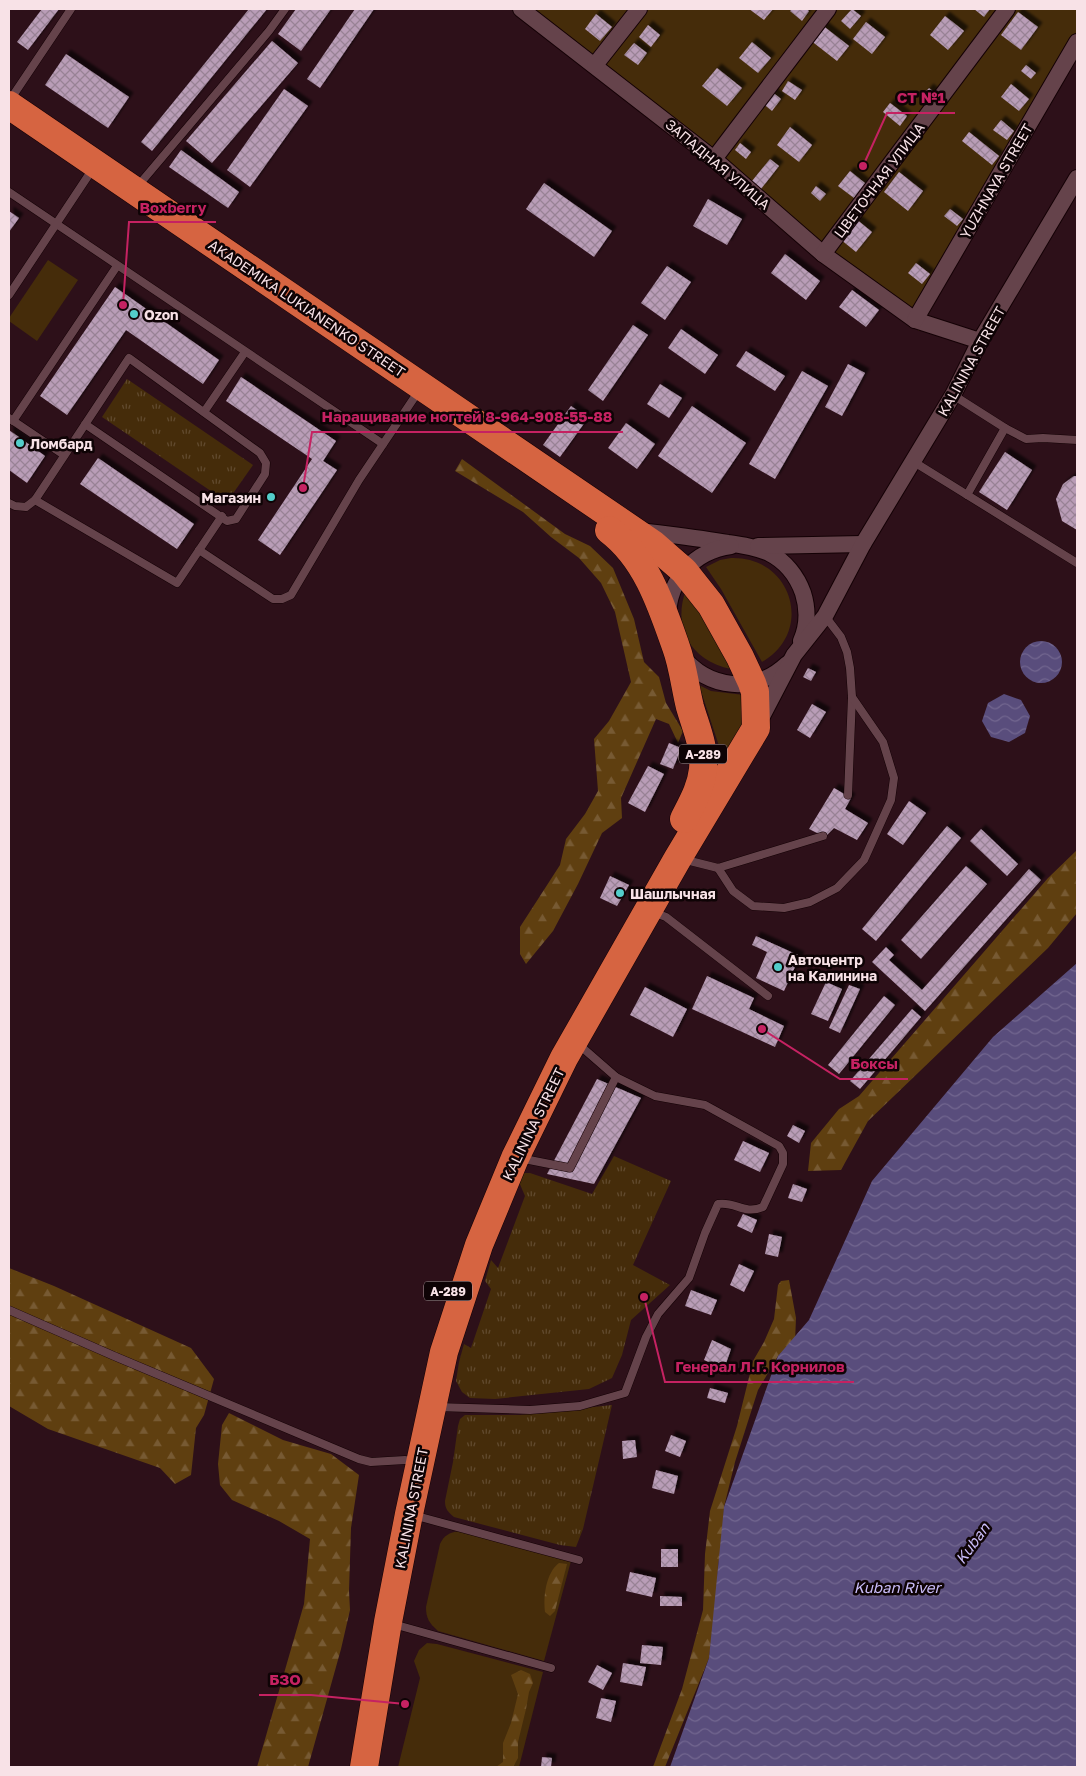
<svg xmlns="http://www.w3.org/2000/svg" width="1086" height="1776" font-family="'Golos Text',sans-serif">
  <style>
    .green { fill: #452c0a }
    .forest { fill: url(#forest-firs) }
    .park { fill: url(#park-tufts) }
    .water { fill: url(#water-waves) }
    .building { fill: url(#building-cross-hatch); filter: url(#shadow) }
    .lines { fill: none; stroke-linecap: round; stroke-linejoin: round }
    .lane-casing { stroke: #140005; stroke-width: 9 }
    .street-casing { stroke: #140005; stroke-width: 18 }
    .highway-casing { stroke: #140005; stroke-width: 29 }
    .lane { stroke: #65434b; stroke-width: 8 }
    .street { stroke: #65434b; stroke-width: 16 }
    .highway { stroke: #d66441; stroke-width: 28 }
    .poi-dot { fill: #53cdca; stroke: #0e0305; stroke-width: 2 }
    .labels { text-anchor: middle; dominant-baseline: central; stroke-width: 5; stroke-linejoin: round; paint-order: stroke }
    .shield { fill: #0e0305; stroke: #b29fa3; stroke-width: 1 }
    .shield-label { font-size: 12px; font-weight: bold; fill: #f8e2e7 }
    .street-label { font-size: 14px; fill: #f8e2e7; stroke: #0e0305 }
    .poi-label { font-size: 14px; font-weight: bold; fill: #f8e2e7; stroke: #0e0305; text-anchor: start }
    .water-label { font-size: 15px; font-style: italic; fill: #cabdf9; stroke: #0e0305 }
    .leader { fill: none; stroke: #c52262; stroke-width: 2 }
    .callout-dot { fill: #c52262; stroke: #0e0305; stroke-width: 2 }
    .callout-label { font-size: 15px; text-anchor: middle; font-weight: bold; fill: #c52262; stroke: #0e0305; stroke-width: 5; stroke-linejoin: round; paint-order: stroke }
  </style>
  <defs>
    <pattern id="forest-firs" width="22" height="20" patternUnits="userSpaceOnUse" patternTransform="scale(1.25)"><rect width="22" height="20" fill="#5f3f10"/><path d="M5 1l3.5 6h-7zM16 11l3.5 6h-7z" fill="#775a33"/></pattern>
    <pattern id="park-tufts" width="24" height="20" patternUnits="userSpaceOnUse" patternTransform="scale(1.25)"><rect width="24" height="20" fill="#452c0a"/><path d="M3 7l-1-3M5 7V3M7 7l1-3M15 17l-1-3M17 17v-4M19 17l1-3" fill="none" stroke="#614a2e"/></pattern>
    <pattern id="water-waves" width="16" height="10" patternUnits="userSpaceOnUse" patternTransform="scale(1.25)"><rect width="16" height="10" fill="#594d7c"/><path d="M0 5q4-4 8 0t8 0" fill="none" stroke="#72668f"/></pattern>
    <pattern id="building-cross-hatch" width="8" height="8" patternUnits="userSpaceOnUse" patternTransform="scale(1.25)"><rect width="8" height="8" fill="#b99db7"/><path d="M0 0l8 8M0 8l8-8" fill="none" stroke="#988295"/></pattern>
    <filter id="shadow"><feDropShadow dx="4.5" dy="-4.5" stdDeviation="1" flood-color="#0009"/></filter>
  </defs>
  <rect width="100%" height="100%" fill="#2d1019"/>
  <g class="green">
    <polygon points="513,9 1077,9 1077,52 919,331 782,230 724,175"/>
    <polygon points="48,260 78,280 37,341 9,321 9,318"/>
    <path d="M731 558C792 556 815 631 762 662L721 589 706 567 720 560Z"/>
    <path d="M687 587 731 669C690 661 671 626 687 587Z"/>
    <path d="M699 685 711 691 744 695C744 725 744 733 724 757L720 749Z"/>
    <path d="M459 1531 571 1561 544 1661 438 1631C429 1623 426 1618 426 1607L440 1544C444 1535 449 1533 459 1531Z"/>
    <polygon points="427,1643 437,1644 543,1672 519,1767 398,1767 420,1678 414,1661 419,1650"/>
  </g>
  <g class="forest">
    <polygon points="462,459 565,534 590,546 613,568 634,619 644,662 659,677 666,703 683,731 678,743 669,724 656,719 621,798 622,818 602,833 578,884 553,931 526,964 520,954 520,927 560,865 566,839 585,814 598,791 594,739 609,721 631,682 615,612 601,583 579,558 551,537 523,512 455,471"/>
    <polygon points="1077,850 1077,913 1048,948 868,1121 841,1170 808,1171 811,1143 839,1109 859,1096 1048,878"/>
    <polygon points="9,1268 54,1286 191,1348 214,1379 204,1415 196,1428 191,1475 175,1484 160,1468 48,1429 9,1406"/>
    <polygon points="789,1280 796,1318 795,1342 778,1356 758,1390 735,1462 724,1507 723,1538 718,1565 717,1596 709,1658 665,1767 653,1767 682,1689 703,1610 705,1554 710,1511 737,1426 753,1361 764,1342 774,1319 778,1285 781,1281"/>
    <polygon points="229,1413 283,1440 331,1454 359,1475 351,1528 349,1591 350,1610 341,1649 308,1767 257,1767 304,1604 310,1539 279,1521 232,1500 220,1485 218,1464 222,1425"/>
    <path d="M559 1563 567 1564 555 1611 550 1616 545 1612C543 1596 546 1573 559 1563Z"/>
    <polygon points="521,1670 530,1674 533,1683 529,1692 526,1709 518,1742 518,1758 513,1767 496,1767 503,1762 503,1743 511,1723 518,1694 511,1675"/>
  </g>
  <g class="park">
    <polygon points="127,379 253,465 227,502 102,417"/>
    <polygon points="614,1156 671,1181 633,1265 670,1285 631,1320 622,1355 612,1378 589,1389 495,1399 470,1398 462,1392 456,1381 459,1362 464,1344 471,1348 491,1289 485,1281 491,1260 498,1268 525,1196 519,1182 523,1173 530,1173 592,1194"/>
    <path d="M612 1405 583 1529 576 1547 560 1545 454 1517C448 1512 445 1509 445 1501L453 1462 458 1426 460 1419 465 1415H520Z"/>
  </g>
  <g class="water">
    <circle cx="1041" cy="662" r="21"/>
    <polygon points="1004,694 1021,700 1030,716 1025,733 1009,742 991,737 982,721 988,703"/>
    <polygon points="1077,963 1077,1767 670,1767 709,1658 724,1507 778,1356 809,1320 872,1181 993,1037"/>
  </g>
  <g class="building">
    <polygon points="42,9 59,9 28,50 17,42"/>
    <polygon points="249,9 267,9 152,151 141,142"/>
    <polygon points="296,9 331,9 301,51 278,34"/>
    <polygon points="355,9 374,9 320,88 307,79"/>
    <polygon points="749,9 773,9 764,20"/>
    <polygon points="792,9 806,9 809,11 802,21 790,11"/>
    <polygon points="852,9 861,16 850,29 841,21"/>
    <polygon points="974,9 990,9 984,17"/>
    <polygon points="1018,12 1038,27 1021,50 1001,35"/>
    <polygon points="596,14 612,27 600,41 585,29"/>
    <polygon points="945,16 964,31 948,50 930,35"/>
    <polygon points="866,22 885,37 872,54 853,39"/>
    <polygon points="648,25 660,35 651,47 639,37"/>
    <polygon points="822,25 849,46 837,61 810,40"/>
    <polygon points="272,41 298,63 212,163 186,141"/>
    <polygon points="752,42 771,58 758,73 739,58"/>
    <polygon points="634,43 647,53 638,65 624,55"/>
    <polygon points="66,54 129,97 108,128 45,85"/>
    <polygon points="1026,65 1036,73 1031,79 1021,71"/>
    <polygon points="717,68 742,88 727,106 702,86"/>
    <polygon points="788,81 802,90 795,100 782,91"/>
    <polygon points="1011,84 1029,99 1019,111 1001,97"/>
    <polygon points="929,88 937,95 930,103 922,96"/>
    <polygon points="284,89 308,106 250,187 227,170"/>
    <polygon points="771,91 781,99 772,111 762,103"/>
    <polygon points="890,103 907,116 900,126 883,112"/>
    <polygon points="1001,120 1014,131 1007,140 993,130"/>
    <polygon points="790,127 812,145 799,162 777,145"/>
    <polygon points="969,132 999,156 992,165 962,141"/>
    <polygon points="740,143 751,152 746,159 735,150"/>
    <polygon points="181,150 239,192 228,208 169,167"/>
    <polygon points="770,159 779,166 761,189 752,181"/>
    <polygon points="850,171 866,184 854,198 838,186"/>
    <polygon points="899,172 923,191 908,211 884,192"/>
    <polygon points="544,183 612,231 594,257 526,209"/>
    <polygon points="816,186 826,194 820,201 811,193"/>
    <polygon points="708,199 742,219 727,245 693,226"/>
    <polygon points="950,209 963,219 957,226 944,216"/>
    <polygon points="9,211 19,218 9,232"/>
    <polygon points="856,219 872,232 856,252 840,239"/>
    <polygon points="785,254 820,281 806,300 771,273"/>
    <polygon points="916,263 930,274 922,284 908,273"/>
    <polygon points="667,266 691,282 665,320 641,303"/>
    <polygon points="115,287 219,360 203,384 126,330 67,415 40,396"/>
    <polygon points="852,290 879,310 866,327 839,307"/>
    <polygon points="633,325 648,335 603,401 588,390"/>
    <polygon points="681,329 718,355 705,374 668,348"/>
    <polygon points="746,351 785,376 775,391 736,366"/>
    <polygon points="848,364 865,373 842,416 825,407"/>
    <polygon points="802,371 828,386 775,479 749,464"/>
    <polygon points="241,377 336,441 323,461 337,470 280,555 258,540 312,459 226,401"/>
    <polygon points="660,384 682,398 669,418 647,404"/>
    <polygon points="571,406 588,418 560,457 543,445"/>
    <polygon points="692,406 746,443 712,493 658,456"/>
    <polygon points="626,423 655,444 637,469 608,448"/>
    <polygon points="9,430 45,456 27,483 9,470"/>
    <polygon points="1005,452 1032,470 1007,510 979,492"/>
    <polygon points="98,458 194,524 177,549 80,484"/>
    <polygon points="1074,476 1077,476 1077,530 1062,521 1056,499 1063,484"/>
    <polygon points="808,668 816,672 811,681 803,677"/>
    <polygon points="812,704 826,712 810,738 797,730"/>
    <polygon points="669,743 681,748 673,769 660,764"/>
    <polygon points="648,766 664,774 645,812 628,803"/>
    <polygon points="834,788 851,798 845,809 868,823 857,840 834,828 825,837 809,829"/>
    <polygon points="909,801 926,813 903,845 887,834"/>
    <polygon points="947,826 961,838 876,941 862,929"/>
    <polygon points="981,829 1018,864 1007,876 970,841"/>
    <polygon points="966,866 987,884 921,959 901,940"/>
    <polygon points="1029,869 1041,880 925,1011 872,962 886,947 894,955 889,960 922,990"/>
    <polygon points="610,876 629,885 617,906 600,898"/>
    <polygon points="756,936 800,956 784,991 756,978 767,952 752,945"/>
    <polygon points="707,976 754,998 749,1009 784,1026 775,1047 692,1009"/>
    <polygon points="826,982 842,989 828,1021 811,1014"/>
    <polygon points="849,985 860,989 840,1033 829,1028"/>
    <polygon points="645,987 687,1009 673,1037 630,1015"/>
    <polygon points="884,996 895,1005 839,1074 828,1065"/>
    <polygon points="912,1009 921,1017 860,1089 850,1081"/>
    <polygon points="597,1079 641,1098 594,1184 547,1174"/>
    <polygon points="793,1125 805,1131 799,1143 787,1136"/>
    <polygon points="743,1141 769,1153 760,1172 734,1160"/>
    <polygon points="793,1184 807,1189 802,1202 788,1198"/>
    <polygon points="743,1214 757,1220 752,1233 737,1226"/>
    <polygon points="769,1234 782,1237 778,1257 765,1254"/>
    <polygon points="739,1264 754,1271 744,1292 730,1285"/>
    <polygon points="691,1290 717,1300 711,1315 685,1306"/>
    <polygon points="712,1340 731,1349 724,1369 704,1360"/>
    <polygon points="710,1388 728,1393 725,1403 707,1398"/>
    <polygon points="671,1435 686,1441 680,1457 665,1451"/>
    <polygon points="635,1440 637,1457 623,1459 622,1441"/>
    <polygon points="656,1470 678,1476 674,1494 652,1488"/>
    <rect x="661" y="1549" width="17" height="18"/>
    <polygon points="630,1572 656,1578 652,1597 626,1591"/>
    <polygon points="660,1596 682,1597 682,1606 660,1606"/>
    <polygon points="642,1645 663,1647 661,1665 640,1663"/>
    <polygon points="623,1663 646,1667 642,1686 620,1682"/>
    <polygon points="597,1665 612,1673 603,1690 588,1682"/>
    <polygon points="601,1698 616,1701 611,1722 596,1718"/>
    <polygon points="542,1757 552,1758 551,1767 541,1767"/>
  </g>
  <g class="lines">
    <g class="lane-casing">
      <g id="lane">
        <polyline points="10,100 71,9"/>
        <polyline points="137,187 269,31 285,9"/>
        <polyline points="9,192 383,444"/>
        <polyline points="9,295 88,176"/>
        <polyline points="953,395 1005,428 967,495"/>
        <polyline points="204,412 245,352"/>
        <polyline points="9,418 64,455"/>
        <polyline points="13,421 117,266"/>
        <polyline points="1005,428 1026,439 1043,438 1077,440"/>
        <polyline points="914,462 1077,563"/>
        <polyline points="35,500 177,583 222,516"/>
        <polyline points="9,503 15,506 26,507 35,500 129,358 260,453 266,463 265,474 236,519 227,521 85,424"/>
        <polyline points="199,550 273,599 282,599 291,595 359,480 414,398"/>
        <polyline points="825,616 841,637 847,652 850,668 852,697 848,795"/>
        <polyline points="682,859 718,868 823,836"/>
        <polyline points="718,868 733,891 753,906 784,908 810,902 837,888 864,860 891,800 894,778 883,742 852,697"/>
        <polyline points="653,912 666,917 768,996"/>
        <polyline points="519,1158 570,1168 616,1077"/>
        <polyline points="9,1310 114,1356 359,1459 371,1462 405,1460"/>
        <path d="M436 1407 530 1410 580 1406 625 1393 646 1337 658 1314 689 1278 705 1233 718 1204C736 1201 743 1215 763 1207L783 1164V1153L779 1146 705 1105 655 1096 616 1077 577 1043"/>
        <polyline points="413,1515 579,1560"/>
        <polyline points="393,1624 551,1668"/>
      </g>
    </g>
    <g class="street-casing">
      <g id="street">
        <polyline points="521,9 714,159 823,254 915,320 980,341"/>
        <polyline points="595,65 639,9"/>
        <polyline points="714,159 828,9"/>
        <polyline points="823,254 1007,9"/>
        <polyline points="915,320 1077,42"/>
        <path d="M641 531C671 535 699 538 728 543 742 545 756 547 769 553 785 561 797 576 803 593 808 609 808 625 801 641"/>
        <polyline points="758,546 863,544"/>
        <path d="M668 616C669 579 694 551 731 546"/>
        <path d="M681 655C708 690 755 694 787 664"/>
        <polyline points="759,722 794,655 825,616 863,544 953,395 980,341 1077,178"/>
      </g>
    </g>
    <g class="highway-casing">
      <g id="highway">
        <polyline points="9,105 653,544 684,571 711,605 740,657 752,683 755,692 756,728 678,858 564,1058 515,1158 479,1245 444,1352 409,1514 388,1622 364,1767"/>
        <path d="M609 530C646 558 661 604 676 647 683 666 685 687 690 707 696 728 705 747 703 769 701 788 692 803 684 819"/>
      </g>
    </g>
    <use href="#lane" class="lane"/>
    <use href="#street" class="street"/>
    <use href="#highway" class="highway"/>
  </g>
  <g class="poi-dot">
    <circle cx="134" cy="314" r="5"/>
    <circle cx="20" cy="443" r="5"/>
    <circle cx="271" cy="497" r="5"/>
    <circle cx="620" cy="893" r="5"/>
    <circle cx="778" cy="967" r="5"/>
  </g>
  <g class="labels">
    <g class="shield">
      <rect x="679" y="744.5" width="48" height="19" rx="4"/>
      <rect x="424" y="1281.5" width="48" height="19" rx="4"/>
    </g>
    <g class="shield-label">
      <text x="703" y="754">А-289</text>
      <text x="448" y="1291">А-289</text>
    </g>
    <g class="street-label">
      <text transform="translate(718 164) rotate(40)">ЗАПАДНАЯ УЛИЦА</text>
      <text transform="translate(879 180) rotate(-53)">ЦВЕТОЧНАЯ УЛИЦА</text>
      <text transform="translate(996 181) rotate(-60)">YUZHNAYA STREET</text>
      <text transform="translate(307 308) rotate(34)">AKADEMIKA LUKIANENKO STREET</text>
      <text transform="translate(971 361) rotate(-61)">KALININA STREET</text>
      <text transform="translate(533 1124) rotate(-64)">KALININA STREET</text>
      <text transform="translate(411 1508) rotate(-79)">KALININA STREET</text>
    </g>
    <g class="poi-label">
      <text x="144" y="314">Ozon</text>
      <text x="30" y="443">Ломбард</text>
      <text x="261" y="497" text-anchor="end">Магазин</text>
      <text x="630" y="893">Шашлычная</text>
      <text x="788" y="959">Автоцентр<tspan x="788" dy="16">на Калинина</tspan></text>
    </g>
    <g class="water-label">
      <text transform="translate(972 1543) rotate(-54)">Kuban</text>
      <text x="897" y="1587">Kuban River</text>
    </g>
  </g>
  <path class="leader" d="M863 166L887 113H955M123 305L129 222H216M303 488L312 432H623M762 1029L840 1079H908M644 1297L665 1382H854M405 1704L311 1695H259"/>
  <g class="callout-dot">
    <circle cx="863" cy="166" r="5"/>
    <circle cx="123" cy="305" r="5"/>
    <circle cx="303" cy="488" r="5"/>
    <circle cx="762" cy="1029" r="5"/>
    <circle cx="644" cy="1297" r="5"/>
    <circle cx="405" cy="1704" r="5"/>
  </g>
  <g class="callout-label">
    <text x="921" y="103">СТ №1</text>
    <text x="173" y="213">Boxberry</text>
    <text x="467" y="422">Наращивание ногтей 8-964-908-55-88</text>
    <text x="874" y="1069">Боксы</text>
    <text x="760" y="1372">Генерал Л.Г. Корнилов</text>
    <text x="285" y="1685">БЗО</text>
  </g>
  <rect width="1086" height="1776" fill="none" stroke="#f8e2e7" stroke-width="20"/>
</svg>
